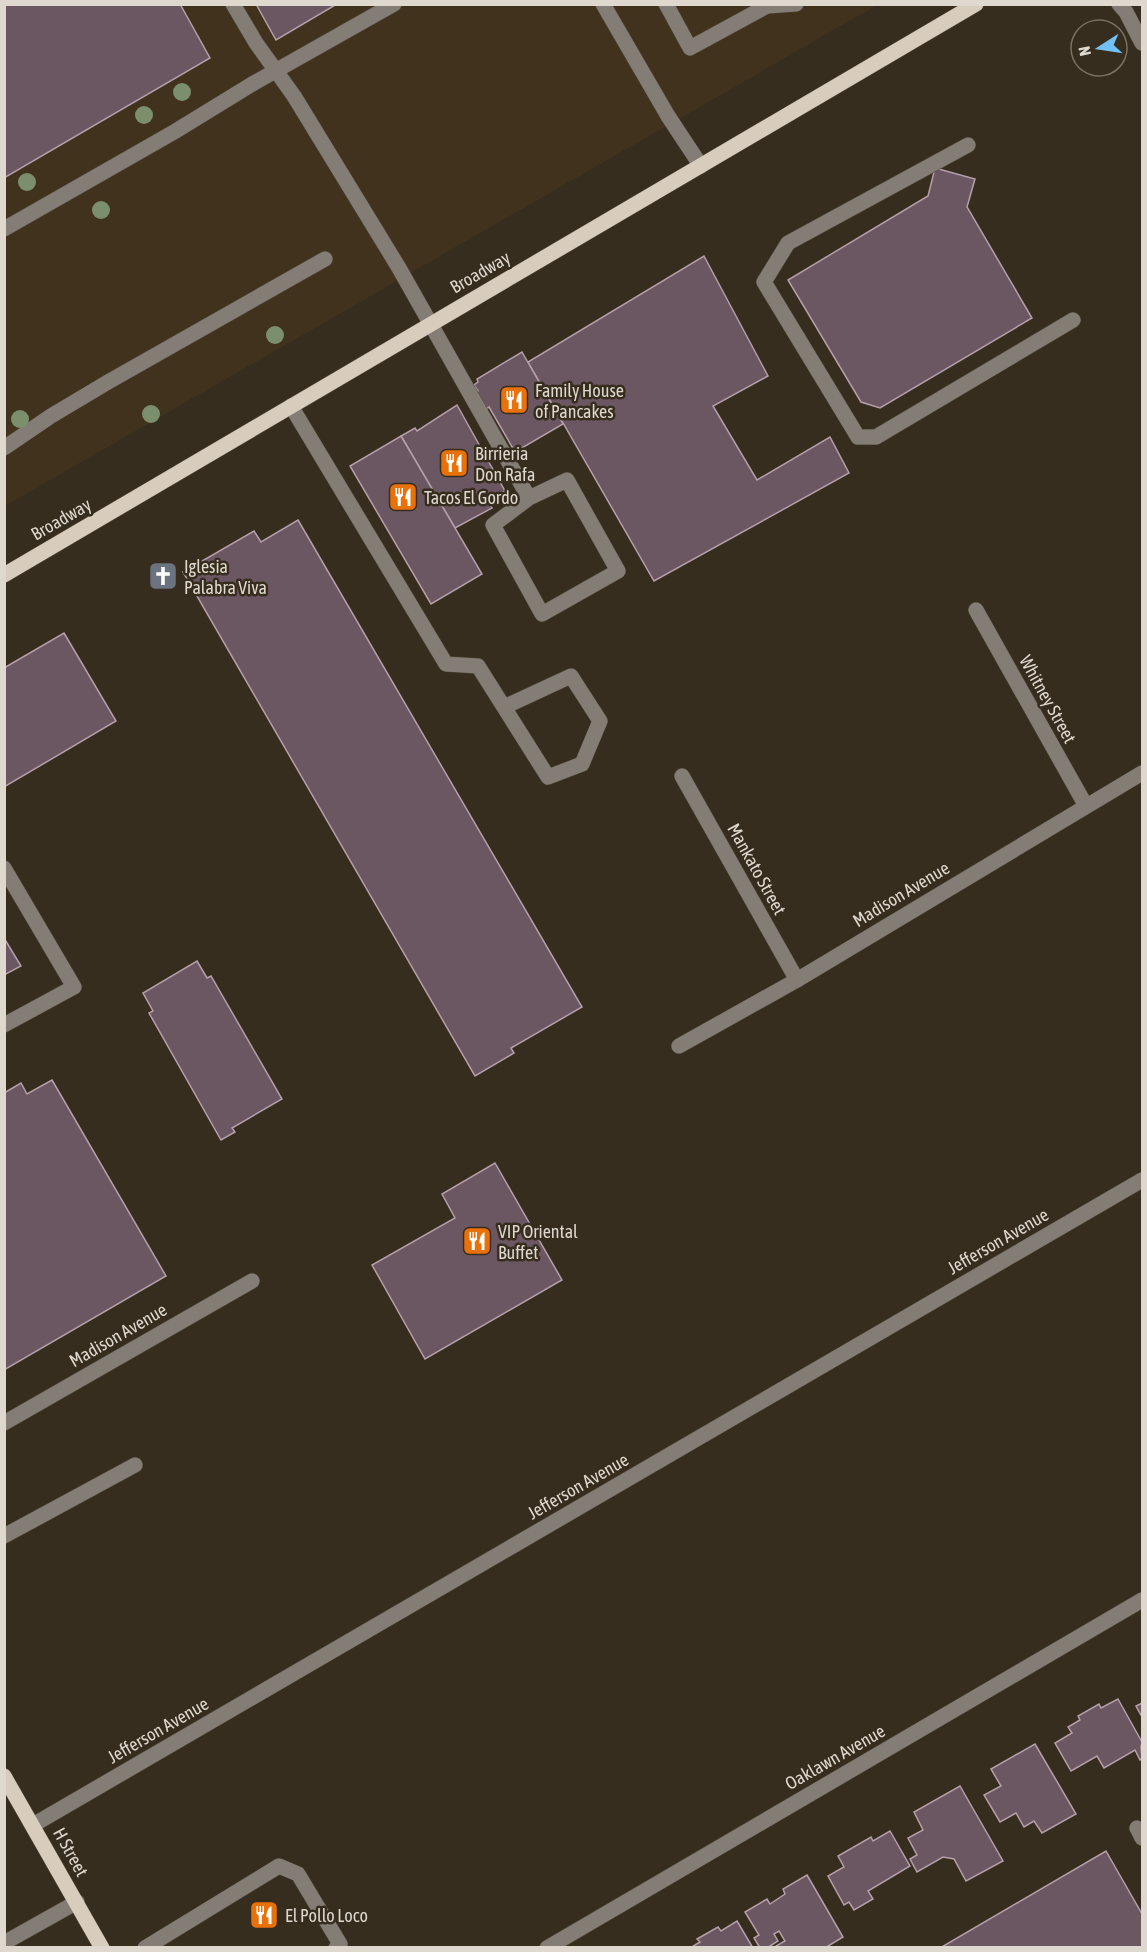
<svg xmlns="http://www.w3.org/2000/svg" width="1147" height="1952" font-family="'Asap Condensed',sans-serif">
  <style>
    .built { fill: #41321d }
    .building { fill: #6b5762; stroke: #b49faa; stroke-width: 1.5 }
    .lines { fill: none; stroke-linecap: round; stroke-linejoin: round }
    .minor-casing { stroke: #52483a; stroke-width: 16 }
    .major-casing { stroke: #52483a; stroke-width: 16 }
    .minor { stroke: #837d76; stroke-width: 15 }
    .major { stroke: #d8ccbc; stroke-width: 15 }
    .tree { fill: #7c8f6d }
    .labels { text-anchor: middle; dominant-baseline: central; stroke-width: 5; stroke-linejoin: round; paint-order: stroke }
    .street-label { font-size: 18px; fill: #ded8ce; stroke: #372d1e }
    .poi-label { font-size: 18px; fill: #ded8ce; stroke: #372d1e; text-anchor: start }
  </style>
  <rect width="100%" height="100%" fill="#372d1e"/>
  <polygon class="built" points="5,5 877,5 5,506"/>
  <g class="building">
    <polygon points="4,4 180,4 210,58 4,178"/>
    <polygon points="256,4 337,4 276,40"/>
    <polygon points="935,168 975,179 967,207 1032,318 880,408 861,402 788,280 928,196"/>
    <polygon points="704,256 768,376 713,406 757,480 830,437 849,473 654,581 528,362"/>
    <polygon points="522,352 563,424 515,452 489,407 484,411 474,393 478,391 474,385 478,382 477,379"/>
    <polygon points="457,405 505,491 488,501 492,508 455,528 401,436 415,428 417,431"/>
    <polygon points="401,436 482,574 431,604 350,466"/>
    <polygon points="298,520 582,1007 511,1048 514,1053 475,1076 183,572 254,531 261,542"/>
    <polygon points="64,633 116,721 4,787 4,668"/>
    <polygon points="4,938 21,966 4,975"/>
    <polygon points="197,961 207,978 211,976 282,1099 232,1128 235,1132 221,1140 149,1013 153,1011 143,993"/>
    <polygon points="52,1080 166,1276 4,1370 4,1093 21,1083 27,1094"/>
    <polygon points="495,1163 562,1280 425,1359 372,1265 455,1218 442,1194"/>
    <polygon points="1118,1699 1142,1742 1141,1747 1142,1758 1140,1760 1135,1750 1104,1768 1097,1756 1071,1771 1055,1743 1072,1733 1068,1727 1080,1720 1078,1716 1099,1704 1101,1708"/>
    <polygon points="1142,1703 1142,1717 1136,1706"/>
    <polygon points="1035,1744 1076,1814 1042,1833 1034,1821 1024,1827 1016,1813 1000,1822 984,1795 1001,1786 991,1769"/>
    <polygon points="960,1786 1003,1861 966,1881 954,1859 943,1857 917,1872 910,1859 917,1855 908,1838 923,1830 914,1812"/>
    <polygon points="890,1831 910,1866 868,1891 873,1899 854,1910 849,1902 844,1905 828,1876 844,1867 838,1856 871,1837 873,1841"/>
    <polygon points="1106,1851 1142,1914 1142,1948 940,1948"/>
    <polygon points="807,1875 843,1937 825,1948 777,1948 776,1946 785,1941 779,1931 774,1934 778,1941 767,1948 760,1948 754,1938 759,1935 745,1912 767,1899 770,1904 785,1894 783,1889"/>
    <polygon points="737,1921 753,1948 690,1948 700,1942 697,1939 718,1927 721,1931"/>
  </g>
  <g class="lines">
    <g class="minor-casing">
      <g id="minor">
        <polyline points="233,4 256,43 294,96 399,268 529,498 493,525 542,614 618,571 567,480 529,498"/>
        <polyline points="603,4 668,116 701,166"/>
        <polyline points="666,4 690,48 767,6 766,4"/>
        <polyline points="1119,4 1126,12 1142,43"/>
        <polyline points="767,6 796,4"/>
        <polyline points="968,145 788,243 764,282 858,437 876,437 1073,320"/>
        <polyline points="4,229 174,132 254,83 394,4"/>
        <polyline points="291,406 446,664 478,666 548,777 582,764 600,721 571,676 504,707"/>
        <polyline points="4,448 51,416 108,382 325,259"/>
        <polyline points="976,610 1086,806"/>
        <polyline points="682,776 797,980"/>
        <polyline points="4,868 74,987 4,1025"/>
        <polyline points="679,1046 797,980 1142,773"/>
        <polyline points="4,1423 252,1281"/>
        <polyline points="4,1536 135,1465"/>
        <polyline points="33,1825 1142,1180"/>
        <polyline points="1137,1828 1142,1838"/>
        <polyline points="4,1943 77,1902"/>
        <polyline points="145,1948 279,1866 298,1874 340,1944 336,1948"/>
        <polyline points="547,1948 1142,1600"/>
      </g>
    </g>
    <g class="major-casing">
      <g id="major">
        <polyline points="4,575 976,4"/>
        <polyline points="4,1776 102,1948"/>
      </g>
    </g>
    <use href="#minor" class="minor"/>
    <use href="#major" class="major"/>
  </g>
  <g class="tree">
    <circle cx="182" cy="92" r="9"/>
    <circle cx="144" cy="115" r="9"/>
    <circle cx="27" cy="182" r="9"/>
    <circle cx="101" cy="210" r="9"/>
    <circle cx="275" cy="335" r="9"/>
    <circle cx="151" cy="414" r="9"/>
    <circle cx="20" cy="419" r="9"/>
  </g>
  <defs>
    <g id="restaurant-square" transform="scale(1.5)"><rect x="-9" y="-9" width="18" height="18" rx="4" fill="#e8710a" stroke="#372d1e"/><path d="M-5-6h1v4h1v-4h1v4h1v-4h1v5L-1.5 .5V6h-2V.5L-5-1ZM5-6V6H3V1.5H1.5Q1.5-4 5-6Z" fill="#fff"/></g>
    <g id="church-square" transform="scale(1.5)"><rect x="-9" y="-9" width="18" height="18" rx="4" fill="#6b7280" stroke="#372d1e"/><path d="M-1.2-6h2.4v3.5h3.3v2.4h-3.3V6h-2.4V-.1h-3.3v-2.4h3.3Z" fill="#fff"/></g>
  </defs>
  <g fill-rule="evenodd">
    <use href="#restaurant-square" x="514" y="400"/>
    <use href="#restaurant-square" x="454" y="463"/>
    <use href="#restaurant-square" x="403" y="497"/>
    <use href="#church-square" x="163" y="576"/>
    <use href="#restaurant-square" x="477" y="1241"/>
    <use href="#restaurant-square" x="264" y="1915"/>
  </g>
  <g class="labels">
    <g class="street-label">
      <text transform="translate(480 272) rotate(-30)">Broadway</text>
      <text transform="translate(61 519) rotate(-30)">Broadway</text>
      <text transform="translate(1048 699) rotate(61)">Whitney Street</text>
      <text transform="translate(757 869) rotate(61)">Mankato Street</text>
      <text transform="translate(901 894) rotate(-31)">Madison Avenue</text>
      <text transform="translate(998 1241) rotate(-30)">Jefferson Avenue</text>
      <text transform="translate(118 1335) rotate(-30)">Madison Avenue</text>
      <text transform="translate(578 1486) rotate(-30)">Jefferson Avenue</text>
      <text transform="translate(158 1730) rotate(-30)">Jefferson Avenue</text>
      <text transform="translate(835 1757) rotate(-30)">Oaklawn Avenue</text>
      <text transform="translate(71 1852) rotate(61)">H Street</text>
    </g>
    <g class="poi-label">
      <text x="535" y="390">Family House<tspan x="535" dy="21">of Pancakes</tspan></text>
      <text x="475" y="453">Birrieria<tspan x="475" dy="21">Don Rafa</tspan></text>
      <text x="424" y="497">Tacos El Gordo</text>
      <text x="184" y="566">Iglesia<tspan x="184" dy="21">Palabra Viva</tspan></text>
      <text x="498" y="1231">VIP Oriental<tspan x="498" dy="21">Buffet</tspan></text>
      <text x="285" y="1915">El Pollo Loco</text>
    </g>
  </g>
  <rect width="1147" height="1952" fill="none" stroke="#ded8ce" stroke-width="12"/>
  <g transform="translate(1099 48) rotate(258)"><circle r="28" fill="#372d1e" stroke="#7a7164" stroke-width="1.5"/>
  <path d="M0-4.5L10 22L0 15L-10 22Z" fill="#71c1f5"/>
  <text y="-9" font-size="16" font-weight="bold" text-anchor="middle" fill="#ded8ce">N</text>
  </g>
</svg>
